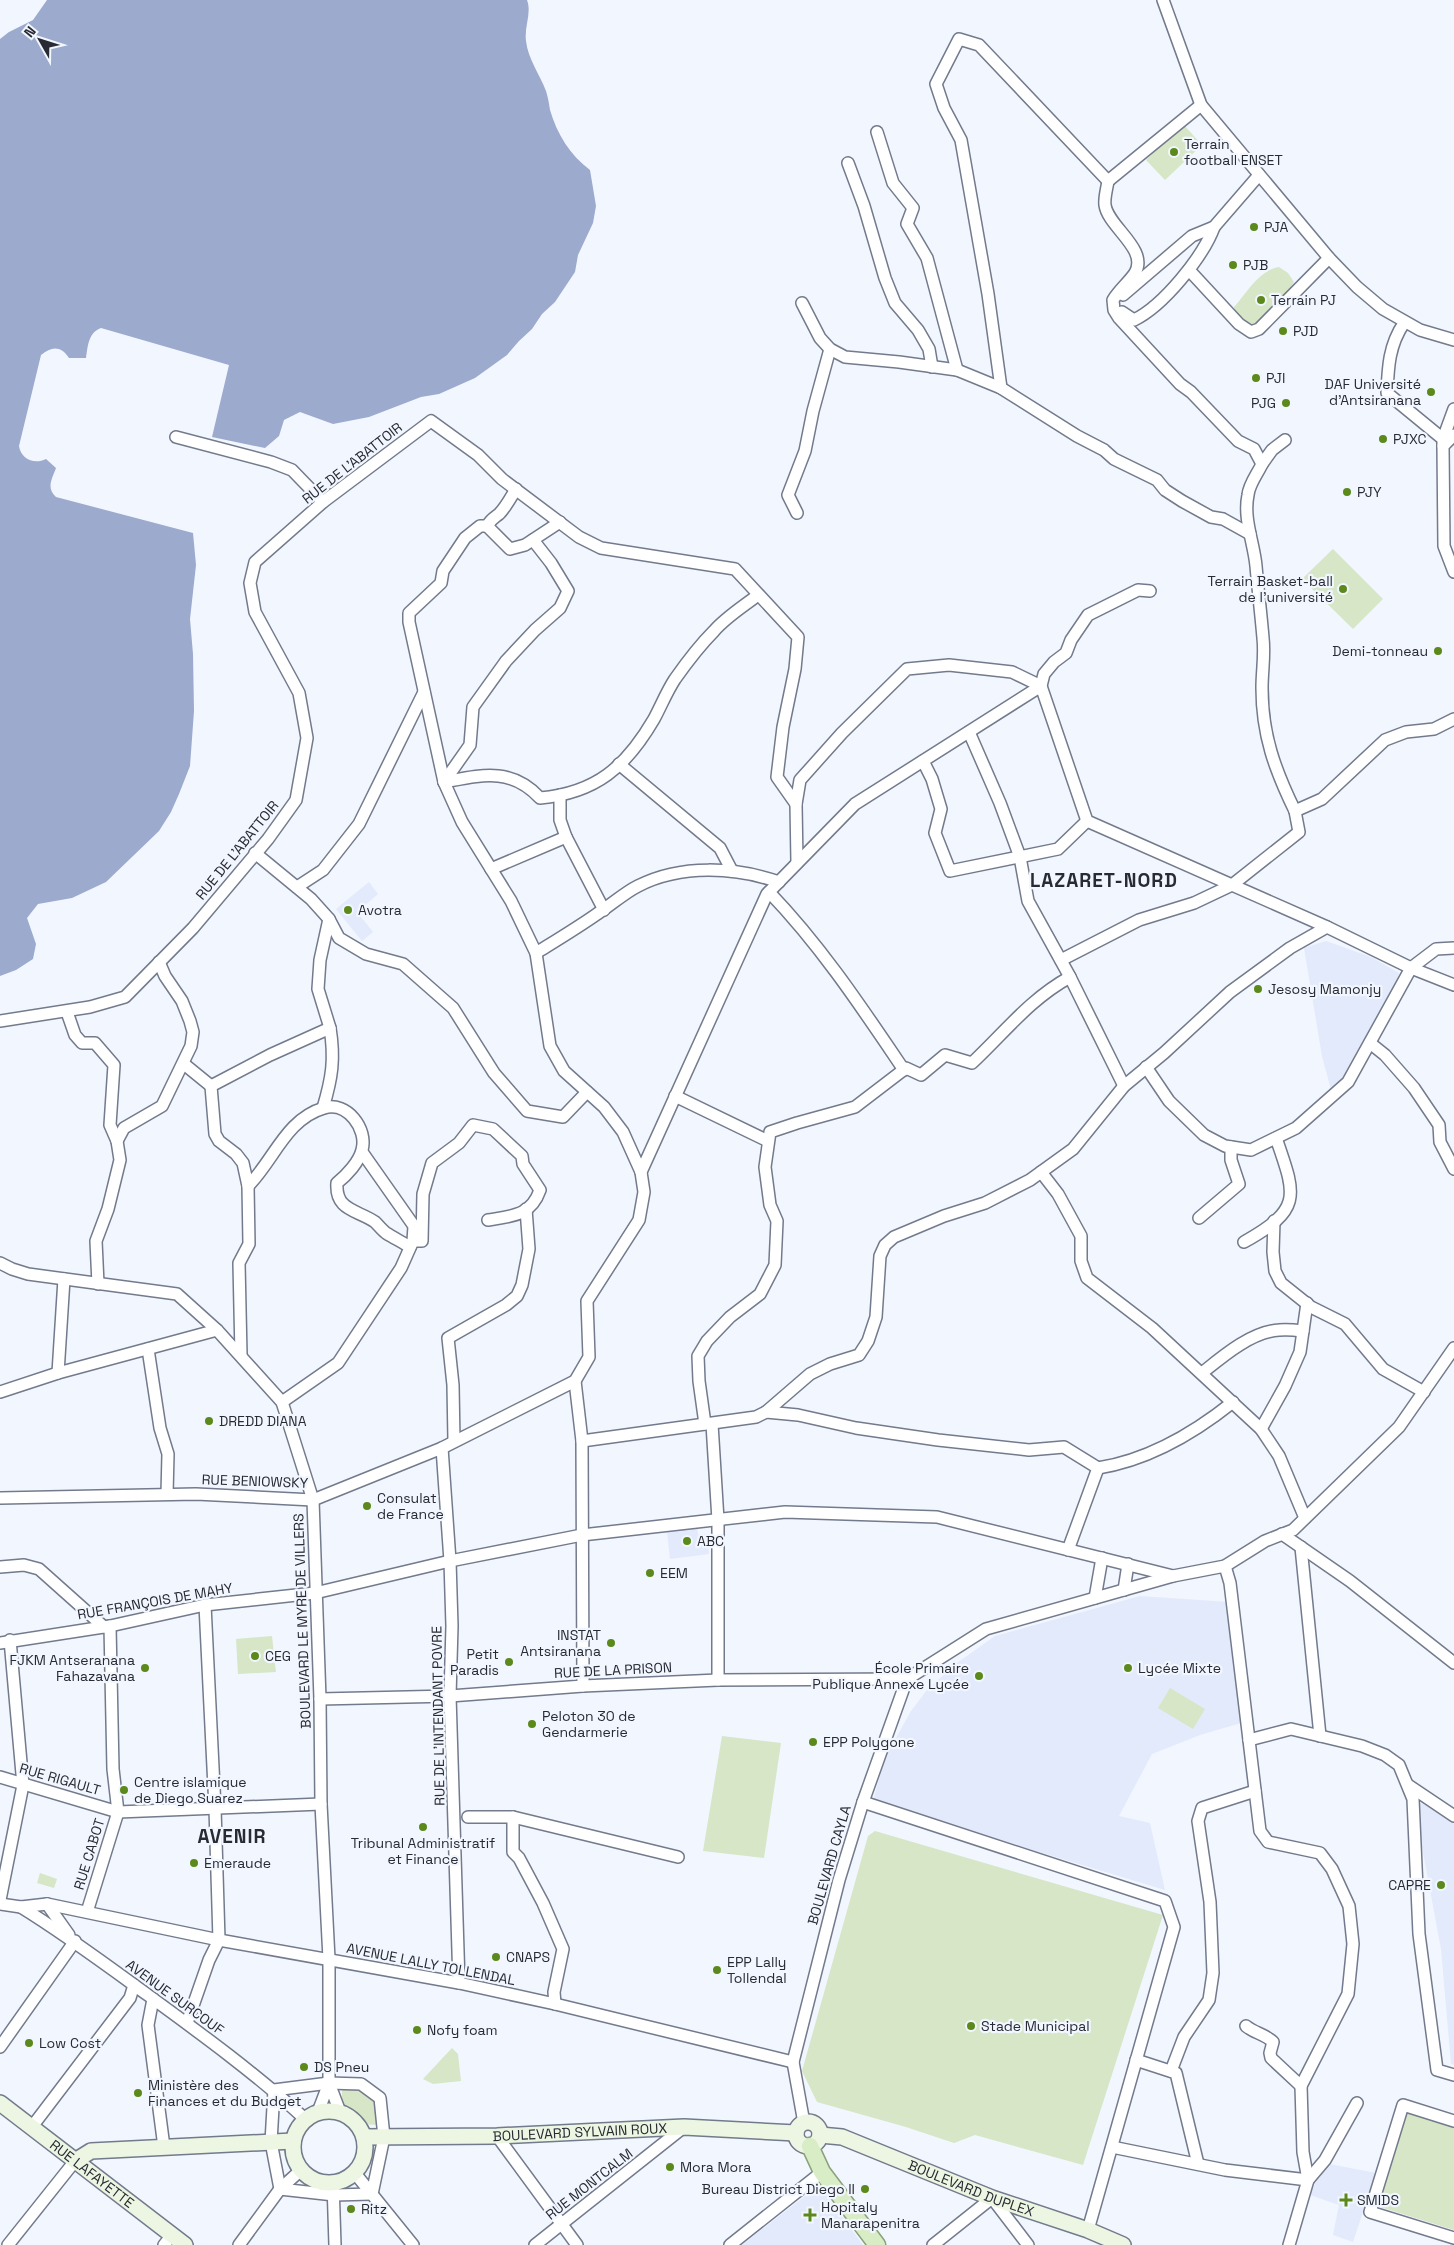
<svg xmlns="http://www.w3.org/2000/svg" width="1454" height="2245" font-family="'Space Grotesk',sans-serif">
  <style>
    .built { fill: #e3eafb }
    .green { fill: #d6e6c7 }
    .water { fill: #9baacd }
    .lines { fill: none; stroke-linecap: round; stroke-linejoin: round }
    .minor-casing { stroke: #727a8c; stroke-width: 14 }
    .secondary-casing { stroke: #727a8c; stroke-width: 18 }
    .primary-casing { stroke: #8aa179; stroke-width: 19 }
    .minor { stroke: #fff; stroke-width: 11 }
    .secondary { stroke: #ecf6e2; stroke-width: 15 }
    .primary { stroke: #d8ecc5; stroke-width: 16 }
    .poi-dot { fill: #5b891b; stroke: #f2f6fe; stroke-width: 2 }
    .labels { text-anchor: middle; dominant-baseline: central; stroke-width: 4.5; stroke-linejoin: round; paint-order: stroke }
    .poi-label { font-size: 14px; fill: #282b33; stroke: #f2f6fe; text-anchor: start }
    .street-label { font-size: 14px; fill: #282b33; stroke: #f2f6fe }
    .district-label { font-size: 19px; font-weight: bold; letter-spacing: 1px; fill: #282b33; stroke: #f2f6fe }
  </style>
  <rect width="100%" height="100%" fill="#f2f6fe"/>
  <g class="built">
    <polygon points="369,882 378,894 357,912 373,932 362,941 336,909"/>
    <polygon points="1326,941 1371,957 1399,973 1395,989 1341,1083 1331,1090 1322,1056 1304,948"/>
    <polygon points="697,1525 698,1534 707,1534 709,1554 670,1559 667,1532 672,1532 672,1528"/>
    <polygon points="1140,1596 1229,1602 1241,1723 1200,1735 1152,1754 1119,1816 1150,1823 1165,1890 980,1834 872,1804 885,1758 911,1711 927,1690 957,1663 995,1636"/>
    <polygon points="1413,1799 1454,1820 1454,2065 1451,2064 1441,1949"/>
    <polygon points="1324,2163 1376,2173 1353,2242 1333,2235 1339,2205 1310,2195"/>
    <polygon points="819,2185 863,2245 742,2245"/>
  </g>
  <g class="green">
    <polygon points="1183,124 1202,145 1165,180 1146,160"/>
    <path d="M1279 267 1288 273 1294 282 1288 292 1254 326C1242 324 1237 319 1234 307 1247 293 1259 270 1279 267Z"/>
    <polygon points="1333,549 1383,599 1353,629 1302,579"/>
    <polygon points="272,1636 276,1672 238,1674 236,1639"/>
    <polygon points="1170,1688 1205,1709 1193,1729 1158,1708"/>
    <polygon points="722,1736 781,1743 764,1858 703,1851"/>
    <polygon points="875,1831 1163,1915 1083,2165 975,2135 954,2143 906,2127 817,2102 802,2071 868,1836"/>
    <polygon points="40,1873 57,1879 54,1888 37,1883"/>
    <polygon points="452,2048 458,2054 461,2081 433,2084 423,2079"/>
    <path d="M354 2088C377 2096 376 2102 377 2125L361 2124 342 2102V2089Z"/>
    <polygon points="1407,2112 1454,2127 1454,2230 1377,2206"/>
  </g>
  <path class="water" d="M47 0H527C532 13 524 27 526 41 528 59 540 75 546 91 548 97 549 104 550 110 557 134 570 155 590 170L596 206 593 223 578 255 575 272 555 302 542 314 532 329 519 341 507 355 475 378 439 394 421 397 369 417 333 424 300 412 284 420 279 436 265 448 212 437 229 365 101 328C88 333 88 346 86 358H69C61 346 52 346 41 355L19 446C21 459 34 465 46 459L56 468C52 479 46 488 56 497L193 533 196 565 190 619 193 654 194 711 190 766 179 794 171 812 159 831 106 882 72 898 38 904 27 918 36 944 33 959 16 970 0 976V39L9 32 33 20Z"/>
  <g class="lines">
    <g class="minor-casing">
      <g id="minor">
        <polyline points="1163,0 1201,105 1329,258 1357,287 1383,309 1420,330 1454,340"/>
        <polyline points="877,132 893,183 913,208 907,224 927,258 957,370"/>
        <polyline points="848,163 864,206 885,278 895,303 918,330 929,349 932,367"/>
        <path d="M1108 181C1107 188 1104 198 1105 205 1108 227 1149 249 1135 273 1129 282 1119 290 1113 300L1114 310 1119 318 1180 384 1191 392 1238 441 1254 449 1262 464C1258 473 1249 484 1248 495 1243 519 1254 543 1256 566 1258 590 1261 614 1263 638 1265 655 1262 671 1262 688 1262 735 1275 770 1295 811"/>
        <polyline points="1189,270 1239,324 1251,332 1259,329 1329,258"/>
        <polyline points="1123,295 1192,236 1214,227 1259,175"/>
        <polyline points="802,303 820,338 830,349 845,357 899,362 957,370 1001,388 1077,436 1104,450 1114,459 1157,480 1165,490 1182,501 1211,517 1223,519 1250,534"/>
        <path d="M1122 312 1134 320C1163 306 1203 257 1214 227"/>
        <path d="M1404 323C1389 345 1388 367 1387 393L1443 439V446"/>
        <polyline points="1001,388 988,294 961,140 944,108 936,84 959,39 979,45 1108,181 1201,105"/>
        <polyline points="1454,435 1443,446 1444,546 1454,572"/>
        <polyline points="176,437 271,462 292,470 323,502"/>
        <polyline points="1443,439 1454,409"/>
        <polyline points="1262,464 1272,450 1285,440"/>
        <path d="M516 489C511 497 506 507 499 514 494 518 491 519 487 526H480L465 538 443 571 441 583 409 613V622L444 782 462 822 511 901 536 953 550 1046 564 1071 604 1107 623 1132 641 1172"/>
        <polyline points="797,513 788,495 805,451 813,411 830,349"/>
        <polyline points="487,526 510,549 525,545 560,522"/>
        <polyline points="969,732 1000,803 1020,857 1028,901 1070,977 1124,1086"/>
        <polyline points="923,761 932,779 941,809 935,833 950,871 1058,849 1087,821"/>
        <polyline points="619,764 720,848 732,871"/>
        <path d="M444 782C482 775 511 767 540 798 596 793 626 767 654 719 661 706 667 691 675 679 687 662 700 645 714 631 726 617 744 606 758 595"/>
        <polyline points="444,782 470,745 473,707 506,661 535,630 560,608 568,591 551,563 533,540"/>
        <polyline points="560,795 560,820 566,837 604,910"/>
        <polyline points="255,853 311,899 329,919 339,938 366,954 403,964 453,1008 494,1073 527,1111 563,1117 587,1092"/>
        <polyline points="797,863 796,804 800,780 842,733 907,669 949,665 1012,672 1041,686 1044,674 1054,662 1066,653 1071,640 1088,615 1138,590 1150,591"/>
        <polyline points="491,869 566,837"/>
        <polyline points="297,887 323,870 359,824 424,692"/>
        <path d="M769 892C821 946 862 1008 904 1070"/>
        <path d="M536 953C557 940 577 928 597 914 611 905 624 893 638 886 681 864 735 867 779 882"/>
        <polyline points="1061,960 1139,920 1194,903 1232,885 1299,832 1295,811 1322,799 1385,740 1406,732 1434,729 1454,719"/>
        <polyline points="67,1012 75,1035 82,1043 95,1043 114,1065 110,1125 117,1141 120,1160 108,1209 96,1241 98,1284"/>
        <polyline points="0,1021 90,1007 125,997 193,928 268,839 296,800 307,738 299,693 255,612 250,583 255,562 323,502 431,421 478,455 502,479 579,537 601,548 735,569 798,637 795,669 783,727 777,777 796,804"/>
        <polyline points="1370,1043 1385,1055 1414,1088 1439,1125 1440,1142 1454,1169"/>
        <polyline points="184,1064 211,1086"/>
        <polyline points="1146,1067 1169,1101 1204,1135 1225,1146 1251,1150 1296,1128 1348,1082 1411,968 1436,949 1454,948"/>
        <polyline points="675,1096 768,1141"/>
        <path d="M323 1108C332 1078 335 1059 330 1028"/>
        <polyline points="117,1141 124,1128 162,1106 191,1046 193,1032 190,1021 182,1001 165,976 159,962"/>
        <polyline points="1041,1172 1058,1194 1081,1236 1081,1261 1087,1278 1152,1328 1261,1429 1279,1456 1305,1518"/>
        <path d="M248 1186C274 1160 286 1119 324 1108 347 1101 368 1129 362 1150 359 1162 347 1175 337 1183 335 1211 358 1210 375 1222 379 1226 382 1230 386 1233 394 1238 402 1242 410 1247"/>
        <polyline points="1199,1218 1239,1184 1231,1160 1231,1147"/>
        <polyline points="1274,1221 1273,1252 1275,1271 1281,1283 1311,1307 1345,1324 1383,1369 1424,1392"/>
        <path d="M413 1241H422L423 1194 432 1163 459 1143 473 1125 493 1129 522 1156 523 1164 540 1190C531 1216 512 1216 488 1220"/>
        <path d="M1244 1242C1303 1209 1296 1196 1276 1138"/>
        <polyline points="0,1263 12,1269 28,1274 177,1294 217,1330 282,1402 313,1500 320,1699 321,1804 329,1959 329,2083 318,2112"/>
        <polyline points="148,1349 160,1428 168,1454 167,1494"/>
        <polyline points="241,1355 239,1263 249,1244 248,1186 243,1163 236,1154 219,1141 215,1134 211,1086 270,1055 330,1028 318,989 320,960 329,919"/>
        <polyline points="58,1373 64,1279"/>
        <path d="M1202 1373C1223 1356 1251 1332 1279 1330 1287 1329 1295 1330 1303 1331"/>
        <polyline points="575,1381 582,1441 583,1686"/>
        <polyline points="0,1392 58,1373 217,1330"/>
        <polyline points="282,1402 338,1363 401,1268 413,1241 414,1226 362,1152"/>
        <polyline points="766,1412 798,1415 856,1428 938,1440 1029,1450 1064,1447 1098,1468 1068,1550"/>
        <path d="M705 1424 699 1381 698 1356 707 1341 730 1317 760 1294 775 1265 777 1221 770 1205 765 1167 770 1132 797 1123 855 1107 906 1068 921 1075 945 1055 972 1063C1005 1032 1030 999 1070 977"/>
        <polyline points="712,1424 718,1520 718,1680"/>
        <polyline points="1261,1429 1285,1386 1300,1352 1307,1303"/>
        <polyline points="454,1441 453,1385 448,1338 506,1305 517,1296 522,1285 529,1249 526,1209"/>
        <polyline points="582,1441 756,1417 766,1412 810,1374 830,1364 859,1355 868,1341 876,1317 880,1256 885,1245 894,1237 944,1216 985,1203 1030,1180 1073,1149 1124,1086 1164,1053 1230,992 1290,948 1327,927"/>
        <polyline points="442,1448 450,1561 452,1626 450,1696 459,1983"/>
        <path d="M1098 1468C1149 1460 1193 1434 1233 1402"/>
        <polyline points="0,1498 196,1494 313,1500 442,1448 575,1381 589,1357 587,1301 639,1220 644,1192 641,1172 767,894 855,804 1041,686 1087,821 1327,927 1411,968 1454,985"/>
        <polyline points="1282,1534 1350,1581 1454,1663"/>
        <polyline points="1301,1547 1320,1736"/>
        <polyline points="1225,1566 1230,1583 1260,1831 1268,1842 1320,1853 1332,1869 1349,1906 1353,1944 1348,1994 1301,2086 1303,2152 1308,2180 1289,2245"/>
        <polyline points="0,1567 24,1565 39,1569 104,1627"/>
        <polyline points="1124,1590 1128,1564"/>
        <polyline points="1095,1598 1102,1558"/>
        <polyline points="0,1643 110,1626 205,1605 315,1593 450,1561 582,1535 785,1512 937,1517 1173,1576"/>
        <polyline points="907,1679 986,1629 1173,1576 1225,1566 1265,1541 1293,1530 1399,1427 1454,1348"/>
        <polyline points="320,1699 450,1696 583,1686 718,1680 907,1679"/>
        <polyline points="1249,1740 1291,1729 1362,1746 1385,1755 1399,1765 1413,1799 1419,1934 1437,2070 1454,2075"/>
        <polyline points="0,1777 118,1812 321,1804"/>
        <polyline points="1408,1785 1454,1816"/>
        <polyline points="863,1802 1165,1901 1174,1927 1088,2230"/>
        <polyline points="468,1817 513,1817 678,1857"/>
        <polyline points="513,1817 513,1852 519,1858 543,1903 563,1949 554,1992 555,2004"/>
        <polyline points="0,1900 23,1785 10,1640"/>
        <polyline points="0,1904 21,1907 47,1904 219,1940 459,1983 555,2004 793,2062"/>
        <polyline points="47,1904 69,1935"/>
        <path d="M21 1907C60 1931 97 1958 134 1985 193 2028 252 2070 305 2119"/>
        <polyline points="87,1912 118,1812 113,1769 110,1626"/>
        <polyline points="153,1999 148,2025 164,2147"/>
        <polyline points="187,2023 209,1960 219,1940 215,1808 205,1605"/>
        <path d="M1246 2026C1254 2033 1265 2034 1273 2042L1270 2053 1271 2058 1301 2086"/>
        <polyline points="0,2047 75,1941"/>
        <polyline points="1136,2060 1176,2073 1198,2164"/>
        <polyline points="1171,2071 1184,2037 1209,2000 1213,1973 1210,1902 1198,1821 1202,1808 1255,1791"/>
        <polygon points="329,2083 361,2084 380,2098 384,2137 372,2194 334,2195 280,2189 271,2142 274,2090"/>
        <polyline points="329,2083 340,2112"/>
        <polyline points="1454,2121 1403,2105 1370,2212 1454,2238"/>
        <polyline points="804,2123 793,2062 839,1880 863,1802 907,1679"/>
        <polyline points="31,2128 130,1998 134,1985"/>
        <polyline points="497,2136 577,2245"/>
        <polyline points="1112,2147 1225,2170 1308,2180 1325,2160 1357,2103"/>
        <polyline points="354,2172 413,2245"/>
        <polyline points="333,2183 335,2245"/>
        <polyline points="8,2245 75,2161"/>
        <polyline points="164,2245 172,2235"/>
        <polyline points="239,2245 280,2189 301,2170"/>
        <polyline points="535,2245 684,2127"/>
        <polyline points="730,2245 822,2172"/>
        <polyline points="933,2245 992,2198 1028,2245"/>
      </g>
    </g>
    <g class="secondary-casing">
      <g id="secondary">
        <path id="s1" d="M0 2103 185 2245"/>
        <circle cx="329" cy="2147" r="36"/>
        <circle cx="808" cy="2134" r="12"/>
        <path id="s2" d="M820 2135 842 2137 992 2198 1088 2230 1123 2245"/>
        <path id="s3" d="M364 2137 497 2136 684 2127 796 2133"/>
        <polyline points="75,2161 91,2151 293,2141"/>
      </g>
    </g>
    <g class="primary-casing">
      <polyline id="primary" points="810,2146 822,2172 877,2245"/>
    </g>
    <use href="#minor" class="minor"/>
    <use href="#secondary" class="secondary"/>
    <use href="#primary" class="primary"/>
  </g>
  <g class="poi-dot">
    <circle cx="1174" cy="152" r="5"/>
    <circle cx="1254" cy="227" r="5"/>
    <circle cx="1233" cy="265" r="5"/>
    <circle cx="1261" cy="300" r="5"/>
    <circle cx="1283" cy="331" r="5"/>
    <circle cx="1256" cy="378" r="5"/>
    <circle cx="1431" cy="392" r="5"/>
    <circle cx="1286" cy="403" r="5"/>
    <circle cx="1383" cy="439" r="5"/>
    <circle cx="1347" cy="492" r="5"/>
    <circle cx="1343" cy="589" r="5"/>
    <circle cx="1438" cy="651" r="5"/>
    <circle cx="348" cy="910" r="5"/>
    <circle cx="1258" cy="989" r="5"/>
    <circle cx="209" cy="1421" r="5"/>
    <circle cx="367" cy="1506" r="5"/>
    <circle cx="687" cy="1541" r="5"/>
    <circle cx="650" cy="1573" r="5"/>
    <circle cx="611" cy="1643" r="5"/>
    <circle cx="255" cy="1656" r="5"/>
    <circle cx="509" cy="1662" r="5"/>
    <circle cx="145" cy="1668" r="5"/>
    <circle cx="1128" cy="1668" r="5"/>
    <circle cx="979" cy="1676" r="5"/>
    <circle cx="532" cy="1724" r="5"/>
    <circle cx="813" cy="1742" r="5"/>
    <circle cx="124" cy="1790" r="5"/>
    <circle cx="423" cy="1827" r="5"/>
    <circle cx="194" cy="1863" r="5"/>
    <circle cx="1441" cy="1885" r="5"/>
    <circle cx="496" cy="1957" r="5"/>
    <circle cx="717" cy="1970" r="5"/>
    <circle cx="971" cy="2026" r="5"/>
    <circle cx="417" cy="2030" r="5"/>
    <circle cx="29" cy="2043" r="5"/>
    <circle cx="304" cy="2067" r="5"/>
    <circle cx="138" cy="2093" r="5"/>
    <circle cx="670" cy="2167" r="5"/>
    <circle cx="865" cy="2189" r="5"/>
    <path d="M1343.5 2192.5h5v5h5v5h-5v5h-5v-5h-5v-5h5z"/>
    <circle cx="351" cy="2209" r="5"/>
    <path d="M807.5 2207.5h5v5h5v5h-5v5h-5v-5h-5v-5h5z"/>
  </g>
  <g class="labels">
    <g class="poi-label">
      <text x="1184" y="144">Terrain<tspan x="1184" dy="16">football ENSET</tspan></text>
      <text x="1264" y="227">PJA</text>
      <text x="1243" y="265">PJB</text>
      <text x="1271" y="300">Terrain PJ</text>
      <text x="1293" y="331">PJD</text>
      <text x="1266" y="378">PJI</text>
      <text x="1421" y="384" text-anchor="end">DAF Université<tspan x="1421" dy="16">d'Antsiranana</tspan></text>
      <text x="1276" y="403" text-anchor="end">PJG</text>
      <text x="1393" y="439">PJXC</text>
      <text x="1357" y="492">PJY</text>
      <text x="1333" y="581" text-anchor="end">Terrain Basket-ball<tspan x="1333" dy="16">de l'université</tspan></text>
      <text x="1428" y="651" text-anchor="end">Demi-tonneau</text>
      <text x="358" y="910">Avotra</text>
      <text x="1268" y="989">Jesosy Mamonjy</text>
      <text x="219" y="1421">DREDD DIANA</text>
      <text x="377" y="1498">Consulat<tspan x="377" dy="16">de France</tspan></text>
      <text x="697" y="1541">ABC</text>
      <text x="660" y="1573">EEM</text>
      <text x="601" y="1635" text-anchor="end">INSTAT<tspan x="601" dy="16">Antsiranana</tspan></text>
      <text x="499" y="1654" text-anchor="end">Petit<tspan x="499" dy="16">Paradis</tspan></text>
      <text x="265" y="1656">CEG</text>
      <text x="135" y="1660" text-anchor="end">FJKM Antseranana<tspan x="135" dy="16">Fahazavana</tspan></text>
      <text x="969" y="1668" text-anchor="end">École Primaire<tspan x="969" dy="16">Publique Annexe Lycée</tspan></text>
      <text x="1138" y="1668">Lycée Mixte</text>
      <text x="542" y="1716">Peloton 30 de<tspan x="542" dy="16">Gendarmerie</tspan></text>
      <text x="823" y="1742">EPP Polygone</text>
      <text x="134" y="1782">Centre islamique<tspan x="134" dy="16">de Diego Suarez</tspan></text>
      <text x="423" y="1843" text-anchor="middle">Tribunal Administratif<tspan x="423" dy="16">et Finance</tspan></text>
      <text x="204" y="1863">Emeraude</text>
      <text x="1431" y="1885" text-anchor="end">CAPRE</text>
      <text x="506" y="1957">CNAPS</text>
      <text x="727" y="1962">EPP Lally<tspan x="727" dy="16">Tollendal</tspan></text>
      <text x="981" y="2026">Stade Municipal</text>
      <text x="427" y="2030">Nofy foam</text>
      <text x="39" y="2043">Low Cost</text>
      <text x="314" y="2067">DS Pneu</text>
      <text x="148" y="2085">Ministère des<tspan x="148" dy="16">Finances et du Budget</tspan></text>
      <text x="680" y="2167">Mora Mora</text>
      <text x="855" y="2189" text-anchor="end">Bureau District Diego II</text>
      <text x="1357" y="2200">SMIDS</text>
      <text x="821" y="2207">Hopitaly<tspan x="821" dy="16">Manarapenitra</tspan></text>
      <text x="361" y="2209">Ritz</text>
    </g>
    <g class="street-label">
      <text transform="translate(352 463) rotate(-38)">RUE DE L'ABATTOIR</text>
      <text transform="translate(237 850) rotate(-51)">RUE DE L'ABATTOIR</text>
      <text transform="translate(255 1481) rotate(2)">RUE BENIOWSKY</text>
      <text transform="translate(155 1601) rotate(-10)">RUE FRANÇOIS DE MAHY</text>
      <text transform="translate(302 1621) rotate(-92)">BOULEVARD LE MYRE DE VILLERS</text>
      <text transform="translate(613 1670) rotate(-3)">RUE DE LA PRISON</text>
      <text transform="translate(438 1716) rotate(-91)">RUE DE L'INTENDANT POVRE</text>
      <text transform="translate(60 1779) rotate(16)">RUE RIGAULT</text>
      <text transform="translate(89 1854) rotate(-73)">RUE CABOT</text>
      <text transform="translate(829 1865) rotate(-74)">BOULEVARD CAYLA</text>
      <text transform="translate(431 1964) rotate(11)">AVENUE LALLY TOLLENDAL</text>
      <text transform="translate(175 1997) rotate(36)">AVENUE SURCOUF</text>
      <text stroke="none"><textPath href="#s3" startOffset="216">BOULEVARD SYLVAIN ROUX</textPath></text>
      <text stroke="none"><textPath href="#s1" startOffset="116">RUE LAFAYETTE</textPath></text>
      <text transform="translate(589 2184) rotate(-38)">RUE MONTCALM</text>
      <text stroke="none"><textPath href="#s2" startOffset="161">BOULEVARD DUPLEX</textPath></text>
    </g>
    <g class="district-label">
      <text x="1104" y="880">LAZARET-NORD</text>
      <text x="232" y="1836">AVENIR</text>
    </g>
  </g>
  <g transform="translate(40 40) rotate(309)" stroke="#f2f6fe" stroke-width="4" paint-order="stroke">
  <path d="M0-4L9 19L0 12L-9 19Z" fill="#282b33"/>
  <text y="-8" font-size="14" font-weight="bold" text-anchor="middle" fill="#282b33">N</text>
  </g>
</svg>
